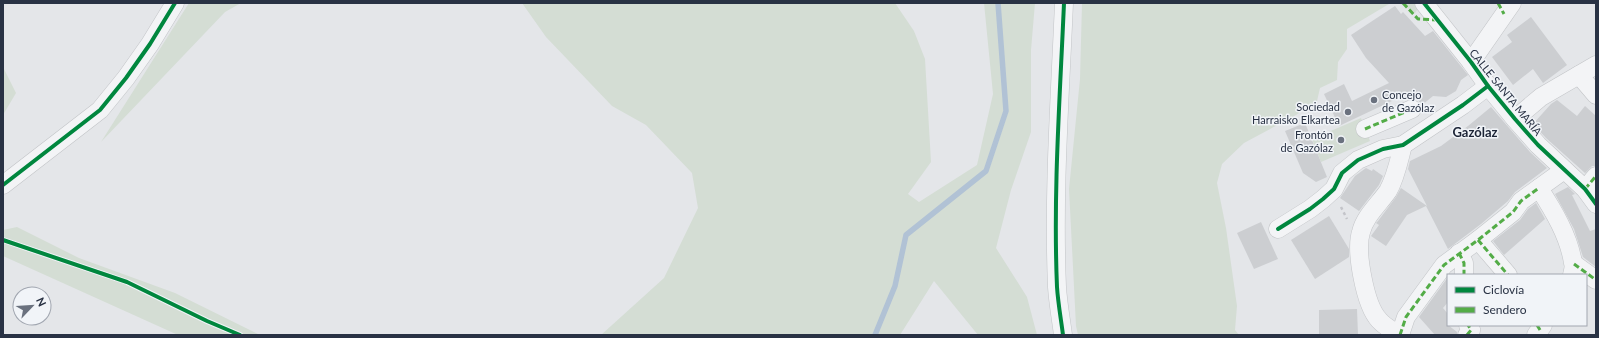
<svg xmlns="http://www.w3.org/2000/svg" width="1599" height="338" font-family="Lato,sans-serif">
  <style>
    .green { fill: #d4ddd4 }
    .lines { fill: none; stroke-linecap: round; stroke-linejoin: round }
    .stream { stroke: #b1c2d5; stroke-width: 5.5 }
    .building { fill: #ccced1 }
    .minor-casing { stroke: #c2c4c7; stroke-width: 19 }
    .path { stroke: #c3c4c9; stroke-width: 2.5; stroke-dasharray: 3 3; stroke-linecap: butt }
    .minor { stroke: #f3f4f6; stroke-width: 18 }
    .quiet { stroke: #53ac47; stroke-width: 3; stroke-dasharray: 6 3; stroke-linecap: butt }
    .cycleway-casing { stroke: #f1f4f8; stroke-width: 6 }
    .cycleway { stroke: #00873e; stroke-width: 4 }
    .poi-dot { fill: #6a717e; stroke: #f1f4f8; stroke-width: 1.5 }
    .labels { text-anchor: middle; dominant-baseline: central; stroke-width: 3; stroke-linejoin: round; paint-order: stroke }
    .street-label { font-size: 11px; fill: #293244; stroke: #f1f4f8 }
    .poi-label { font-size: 11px; fill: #293244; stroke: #f1f4f8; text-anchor: end }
    .quarter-label { font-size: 13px; font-weight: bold; fill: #1b2335; stroke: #f1f4f8 }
  </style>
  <rect width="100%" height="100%" fill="#e4e6e9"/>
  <g class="green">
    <polygon points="189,3 241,3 225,12 101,142"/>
    <polygon points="522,3 895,3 914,31 925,59 931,162 908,194 919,202 977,165 993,94 984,3 1035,3 1031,50 1031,132 1011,190 996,248 1027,297 1037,335 978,335 934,281 900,335 601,335 664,278 698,208 692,173 646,125 612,106 546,37"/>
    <polygon points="1082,3 1397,3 1389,4 1347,29 1347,49 1338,62 1337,80 1320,88 1317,101 1296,115 1244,143 1222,164 1217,183 1226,228 1237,306 1235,330 1239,335 1078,335 1076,326 1069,189 1080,79"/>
    <polygon points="1399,3 1416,3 1419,7 1415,13"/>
    <polygon points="3,67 16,93 3,115"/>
    <polygon points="1361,118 1370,141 1321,162 1312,139"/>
    <polygon points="17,227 79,258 175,293 260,335 178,335 3,256 3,230"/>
  </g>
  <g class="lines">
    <polyline class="stream" points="875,335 895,286 906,235 986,171 1006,111 998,3"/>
  </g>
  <g class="building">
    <polygon points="1395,6 1401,14 1403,12 1425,36 1433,31 1468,75 1461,80 1456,91 1446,97 1433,96 1422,105 1411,92 1339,126 1324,94 1344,84 1352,101 1389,83 1366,58 1351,35"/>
    <polygon points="1531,17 1567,65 1543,83 1533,69 1513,85 1492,57 1512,42 1507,35"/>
    <polygon points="1557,100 1577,116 1585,106 1596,116 1596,166 1592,166 1585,173 1546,138 1533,124 1551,104"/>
    <polygon points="1491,107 1530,152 1547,168 1515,192 1508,201 1481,224 1448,249 1426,206 1407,215 1386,246 1371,236 1379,225 1376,223 1378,221 1396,197 1401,188 1427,206 1408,169 1410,161 1441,146 1468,126"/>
    <polygon points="1305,123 1327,177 1316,182 1303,173 1285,131"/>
    <polygon points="1366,168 1372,171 1373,169 1383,176 1379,185 1359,211 1340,198 1355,176"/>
    <polygon points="1568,187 1575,194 1572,195 1590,231 1596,229 1596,267 1583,257 1574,229 1555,194"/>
    <polygon points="1536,203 1545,219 1504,255 1493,241 1520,220 1528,209"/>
    <polygon points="1329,216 1349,249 1349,257 1315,279 1291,240"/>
    <polygon points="1261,222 1278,259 1254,269 1237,233"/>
    <polygon points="1448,277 1448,302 1443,308 1448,314 1448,325 1457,332 1457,335 1435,335 1419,317"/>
    <polygon points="1357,309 1358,335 1319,335 1319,310"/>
  </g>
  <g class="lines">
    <g class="minor-casing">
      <g id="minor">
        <polyline points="1424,3 1471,62 1488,86 1515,119 1538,145 1585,189 1596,204"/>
        <polyline points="1471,62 1512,3"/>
        <polyline points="1579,75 1596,95"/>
        <polyline points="1515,119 1541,97 1596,65"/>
        <polyline points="1365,129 1412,109"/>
        <polyline points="3,185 100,110 126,78 150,44 175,3"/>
        <path d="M1539 188C1553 210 1569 236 1573 263 1574 266 1573 271 1572 275"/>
        <polyline points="1585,189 1596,176"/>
        <polyline points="1278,229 1310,209 1323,199 1334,189 1342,173 1358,160 1383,149 1403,145 1463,105 1488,86"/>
        <polyline points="1478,240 1508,275"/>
        <polyline points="1459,253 1464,263 1464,275"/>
        <polyline points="1574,264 1596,280"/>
        <path d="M1063 335C1061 319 1058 303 1057 287 1053 192 1060 97 1064 3"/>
        <path d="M1398 335C1392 330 1384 326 1379 320 1365 305 1355 251 1361 232 1365 216 1379 204 1388 191 1396 177 1399 160 1403 145"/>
        <polyline points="1400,335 1406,317 1444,265 1478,240 1513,212 1521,201 1564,170"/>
        <polyline points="1467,335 1471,330 1468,325"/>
        <polyline points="1536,335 1543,325"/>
      </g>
    </g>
    <polyline class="path" points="1341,207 1347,219"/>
    <use href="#minor" class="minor"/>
    <g class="quiet">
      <polyline points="1403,3 1418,19 1438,20"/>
      <polyline points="1498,3 1504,14"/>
      <polyline points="1365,129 1412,109"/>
      <polyline points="1585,189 1596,176"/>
      <polyline points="1478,240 1508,275"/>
      <polyline points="1459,253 1464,263 1464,275"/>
      <polyline points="1574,264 1596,280"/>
      <polyline points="1537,325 1540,330"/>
      <polyline points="1400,335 1406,317 1444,265 1478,240 1513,212 1521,201 1539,188"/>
      <polyline points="1467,335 1471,330 1468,325"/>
    </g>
    <g class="cycleway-casing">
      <g id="cycleway">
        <polyline points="1424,3 1471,62 1488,86 1515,119 1538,145 1585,189 1596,204"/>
        <polyline points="3,185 100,110 126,78 150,44 175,3"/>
        <polyline points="1278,229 1310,209 1323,199 1334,189 1342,173 1358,160 1383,149 1403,145 1463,105 1488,86"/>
        <polyline points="3,240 127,282 207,321 240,335"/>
        <path d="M1063 335C1061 319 1058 303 1057 287 1053 192 1060 97 1064 3"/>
      </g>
    </g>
    <use href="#cycleway" class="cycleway"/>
  </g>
  <g class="poi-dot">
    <circle cx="1374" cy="100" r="4"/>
    <circle cx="1348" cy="112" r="4"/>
    <circle cx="1341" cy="140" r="4"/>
  </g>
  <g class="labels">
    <g class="street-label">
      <text transform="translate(1506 92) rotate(51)">CALLE SANTA MARÍA</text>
    </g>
    <g class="poi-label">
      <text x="1382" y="94" text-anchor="start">Concejo<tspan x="1382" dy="13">de Gazólaz</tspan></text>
      <text x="1340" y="106">Sociedad<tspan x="1340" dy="13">Harraisko Elkartea</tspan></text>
      <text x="1333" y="134">Frontón<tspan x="1333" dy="13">de Gazólaz</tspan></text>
    </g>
    <g class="quarter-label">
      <text x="1475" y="132">Gazólaz</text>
    </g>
  </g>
  <rect width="1599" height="338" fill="none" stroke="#293244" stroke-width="8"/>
  <rect x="1447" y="274" width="140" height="52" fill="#f1f4f8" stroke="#a1a6b0"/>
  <rect x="1455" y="287" width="20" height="6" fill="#00873e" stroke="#a1a6b0"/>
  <text x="1483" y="294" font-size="12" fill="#293244">Ciclovía</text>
  <rect x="1455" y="307" width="20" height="6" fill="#53ac47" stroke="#a1a6b0"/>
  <text x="1483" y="314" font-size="12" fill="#293244">Sendero</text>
  <g transform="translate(32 306) rotate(65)"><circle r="19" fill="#f1f4f8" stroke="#a1a6b0"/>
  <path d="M0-3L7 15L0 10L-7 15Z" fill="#6a717e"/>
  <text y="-6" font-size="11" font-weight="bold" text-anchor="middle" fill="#293244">N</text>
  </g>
</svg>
